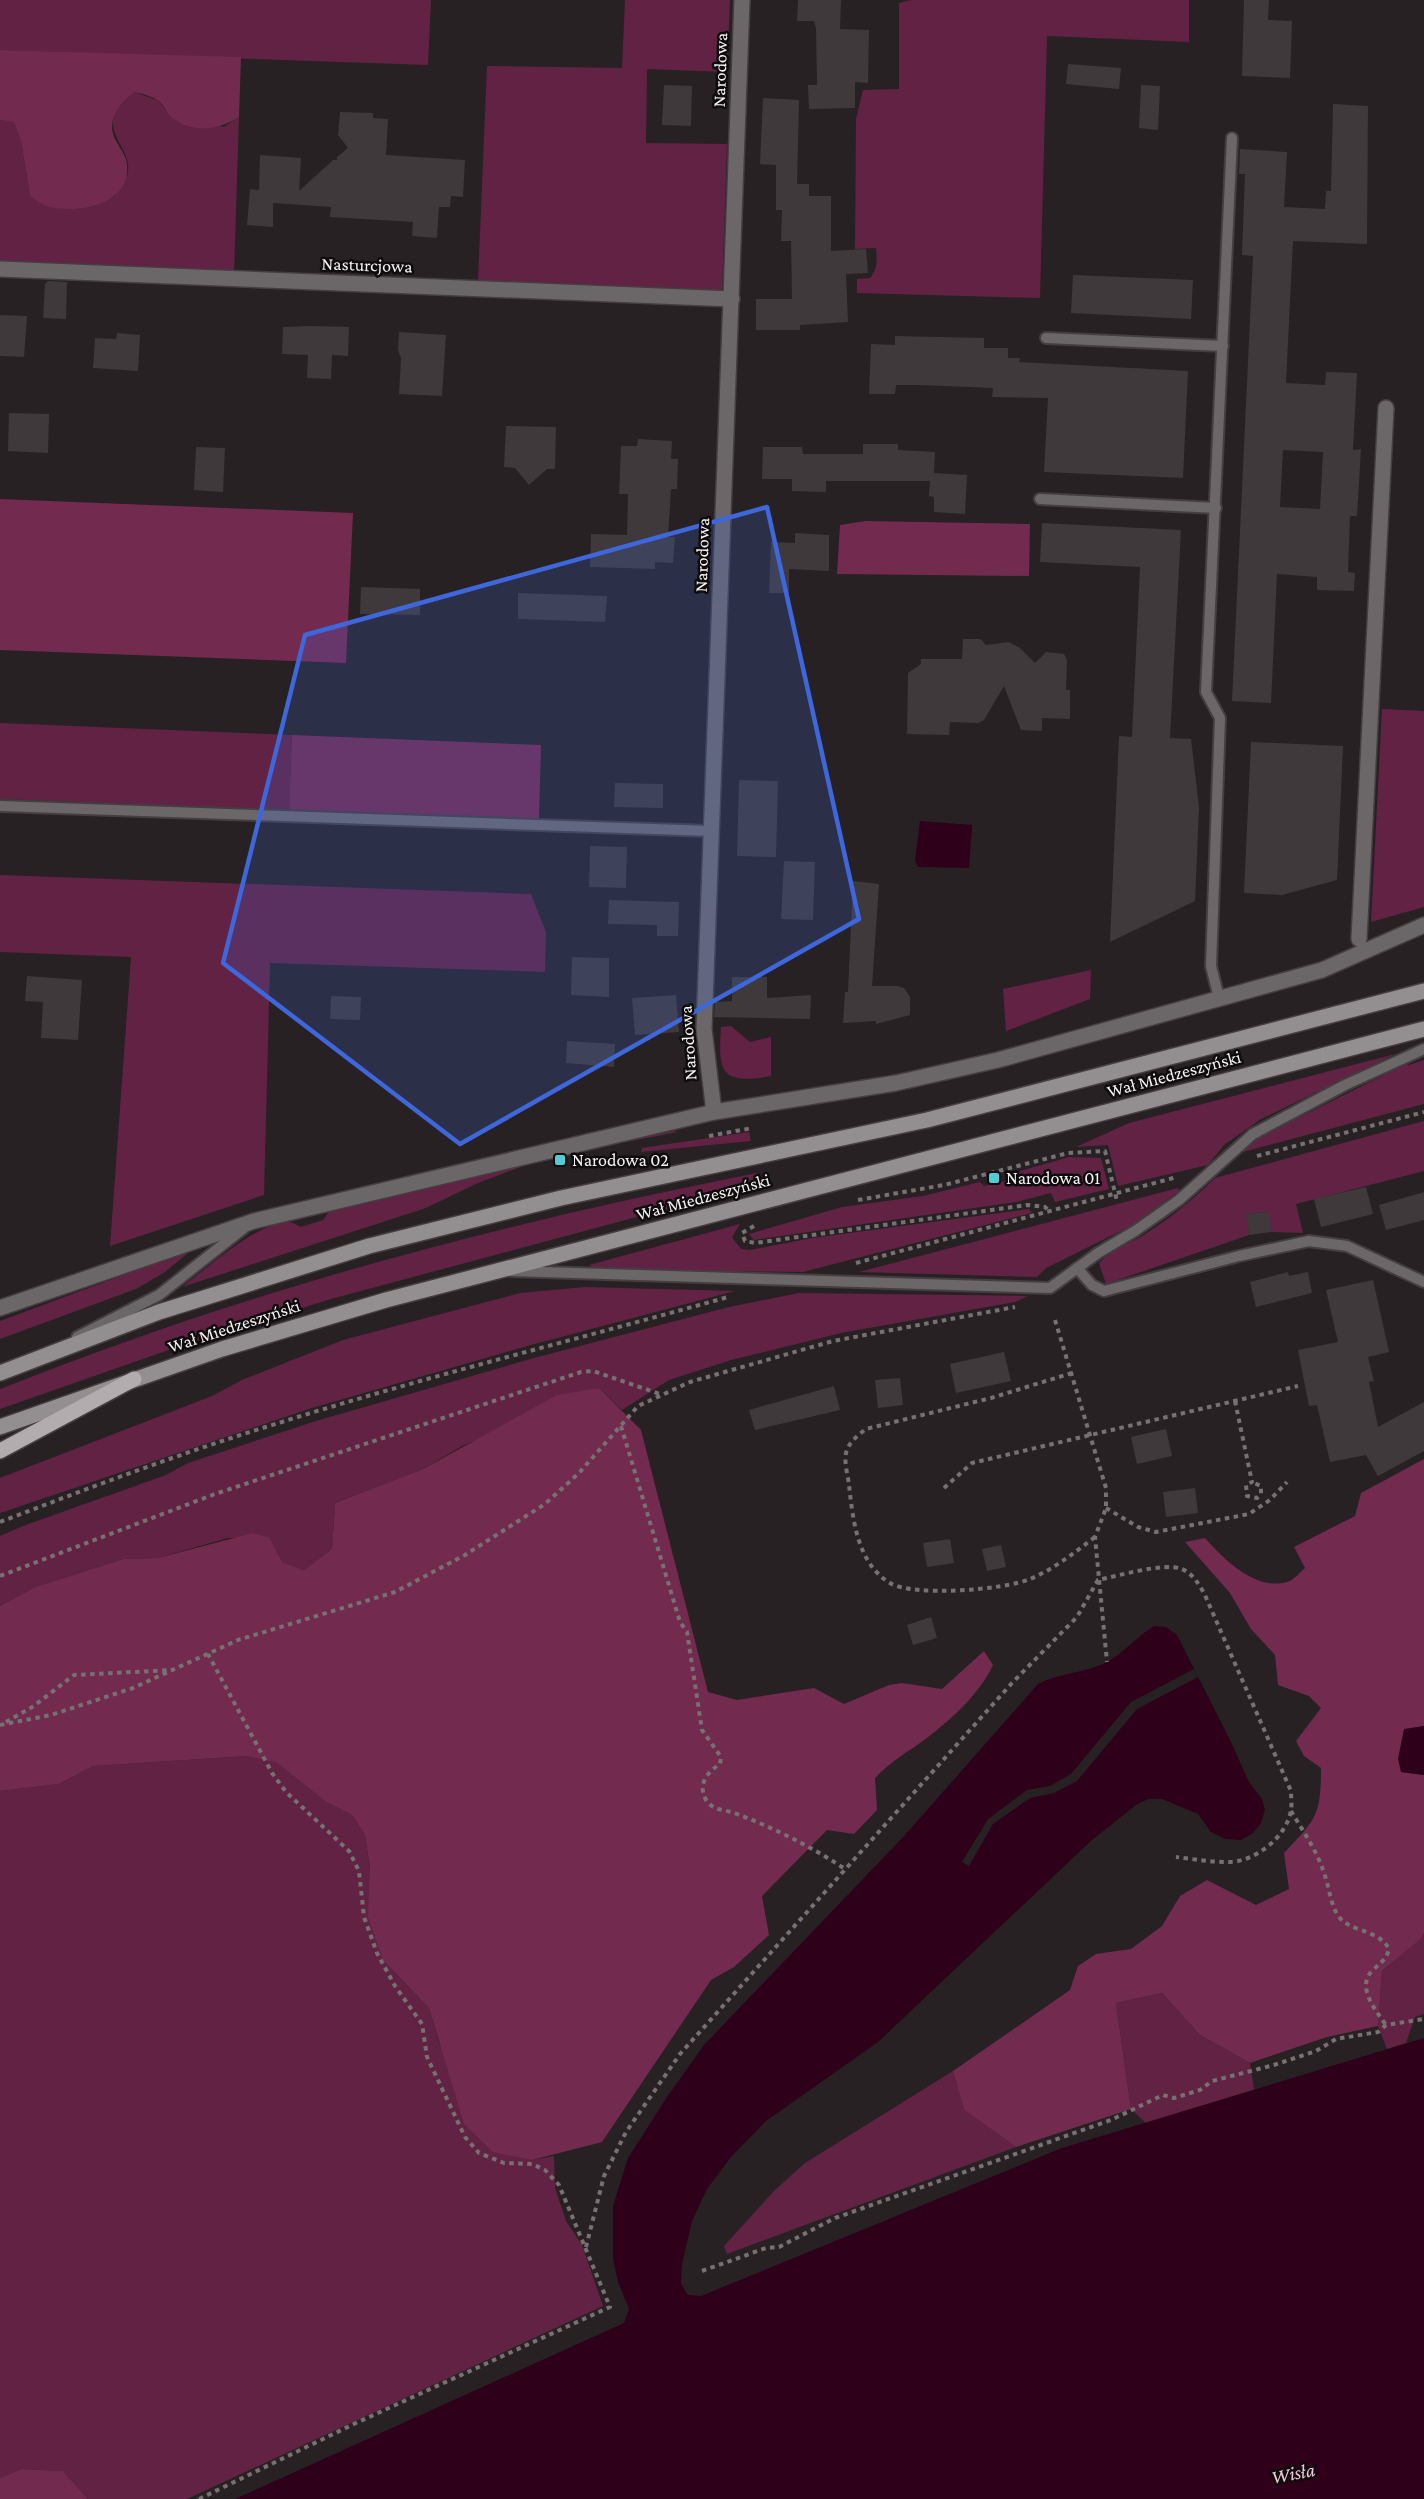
<svg xmlns="http://www.w3.org/2000/svg" width="1424" height="2499" font-family="'Crimson Pro',serif">
  <style>
    .green { fill: #622243 }
    .forest { fill: #722a4f }
    .water { fill: #2e0019 }
    .pier { fill: #272124 }
    .building { fill: #3f393b; fill-rule: evenodd }
    .lines { fill: none; stroke-linecap: round; stroke-linejoin: round }
    .service-casing { stroke: #443e41; stroke-width: 14 }
    .minor-casing { stroke: #443e41; stroke-width: 18 }
    .secondary-casing { stroke: #443e41; stroke-width: 18 }
    .primary-casing { stroke: #443e41; stroke-width: 18 }
    .path { stroke: #767173; stroke-width: 4; stroke-dasharray: 4.5 4.5; stroke-linecap: butt }
    .service { stroke: #6b6769; stroke-width: 10 }
    .minor { stroke: #6b6769; stroke-width: 15 }
    .secondary { stroke: #938e90; stroke-width: 15 }
    .primary { stroke: #b3acaf; stroke-width: 15 }
    .marked { fill: #3e67dc; fill-opacity: 0.2; stroke: #3e67dc; stroke-width: 4.5; stroke-linejoin: round }
    .poi-dot { fill: #51ccd4; stroke: #0e0c0d; stroke-width: 2 }
    .labels { text-anchor: middle; dominant-baseline: central; stroke-width: 5; stroke-linejoin: round; paint-order: stroke }
    .street-label { font-size: 18px; fill: #f7f3f5; stroke: #0e0c0d }
    .poi-label { font-size: 18px; fill: #f7f3f5; stroke: #0e0c0d; text-anchor: start }
    .water-label { font-size: 20px; font-style: italic; fill: #f2c6d9; stroke: #0e0c0d }
  </style>
  <rect width="100%" height="100%" fill="#272124"/>
  <g class="green">
    <polygon points="0,0 431,0 428,65 0,50"/>
    <polygon points="625,0 730,0 727,72 647,69 646,143 727,144 722,291 478,281 487,66 622,68"/>
    <path d="M911 0H1189V42L1047 36 1040 298 857 293V279L870 278C878 268 877 260 876 248L855 249 856 119 863 90 899 89V3Z"/>
    <path d="M135 92 159 101 169 115 224 127 239 117 234 273 0 263V120L14 121 21 141 30 196 114 197C118 190 124 183 127 176 137 145 85 127 135 92Z"/>
    <polygon points="1382,709 1424,711 1424,907 1371,922"/>
    <polygon points="0,723 292,735 289,810 0,799"/>
    <polygon points="0,875 531,894 546,932 545,972 270,963 264,1195 110,1246 131,957 0,952"/>
    <polygon points="1091,970 1090,999 1006,1031 1003,989"/>
    <path d="M731 1026 750 1042 771 1037V1076C720 1085 718 1072 721 1027Z"/>
    <polygon points="1395,1054 1261,1119 1224,1145 1208,1165 1118,1186 1108,1145 1076,1147 1129,1123"/>
    <polygon points="1424,1060 1424,1104 1239,1153 1258,1138 1406,1064 1409,1065"/>
    <path d="M1424 1121V1171L1296 1204 1303 1233 1271 1232 1268 1212 1247 1214 1249 1235 1106 1284 1099 1263C1111 1250 1126 1245 1142 1236 1168 1220 1193 1200 1215 1178Z"/>
    <path d="M674 1131 678 1132 548 1157 480 1182 426 1208 182 1287C206 1269 258 1222 288 1222 292 1222 297 1225 301 1227L323 1220 331 1209 403 1188 527 1159Z"/>
    <polygon points="749,1132 751,1141 641,1152 642,1148"/>
    <polygon points="1069,1157 1101,1158 1109,1189 1055,1202 1051,1193 1016,1202 754,1240 749,1234 842,1207 923,1196 980,1182 984,1186 1008,1180 1010,1174"/>
    <path d="M757 1173 760 1184 331 1299 200 1339 0 1409V1389C245 1291 498 1224 757 1173Z"/>
    <polygon points="1178,1188 1179,1191 1131,1226 1046,1268 1037,1277 859,1272"/>
    <polygon points="1029,1209 1032,1213 803,1272 597,1269 589,1265 740,1224 732,1237 741,1249 750,1250 812,1238"/>
    <polygon points="188,1251 188,1253 165,1272 136,1289 0,1339 0,1321"/>
    <polygon points="585,1287 735,1291 531,1345 312,1408 0,1513 0,1478 212,1396 242,1380 343,1340 520,1293"/>
    <polygon points="799,1293 1028,1296 1015,1302 841,1333 731,1360 669,1380 622,1410 599,1388 462,1446 423,1469 335,1503 332,1549 304,1570 282,1562 270,1538 228,1538 158,1558 123,1559 35,1587 0,1606 0,1536 23,1526 166,1475 188,1463 316,1421 534,1358 729,1307"/>
    <polygon points="249,1756 277,1763 326,1802 352,1815 365,1835 383,1960 429,2008 439,2043 532,2160 554,2156 555,2188 566,2221 582,2245 603,2306 187,2499 88,2499 63,2471 22,2469 0,2478 0,1791 59,1784 93,1766"/>
    <polygon points="1424,1933 1424,2014 1415,2017 1406,2043 1387,2049 1378,2026 1382,1971 1421,1939"/>
    <polygon points="1162,1993 1200,2035 1250,2063 1254,2090 1146,2123 1131,2109 1116,2003"/>
    <polygon points="953,2071 964,2110 1016,2147 727,2254 724,2246 774,2191 805,2163"/>
  </g>
  <g class="forest">
    <path d="M0 50 241 57 239 117C218 131 190 134 169 115 165 110 163 103 157 100 151 96 142 94 135 92 120 102 106 120 115 139 121 151 129 157 127 173 124 207 72 214 46 206 41 204 35 199 30 196L21 141 14 122 0 120Z"/>
    <polygon points="0,499 353,513 346,663 0,650"/>
    <polygon points="866,521 1030,524 1029,576 837,574 840,525"/>
    <polygon points="292,735 541,745 539,819 289,810"/>
    <path d="M599 1388 641 1430 708 1692 737 1700 814 1688 844 1704 889 1685 902 1683 942 1689 984 1651 993 1665C980 1693 952 1719 927 1738 908 1752 892 1760 875 1778L877 1810 854 1834 827 1830 762 1896 769 1935 734 1967 711 1980 602 2142 532 2160 493 2152 464 2124 429 2008 383 1960 368 1917 370 1868 365 1835 352 1815 326 1802 277 1763 248 1756 93 1766 59 1784 0 1791V1606L35 1587 123 1559 158 1558 253 1533 270 1538 282 1562 304 1570 332 1549 335 1503 423 1469 557 1395Z"/>
    <path d="M1424 1459V1726L1404 1730 1401 1772 1424 1775V1933L1421 1939 1382 1971 1378 2026 1327 2037 1250 2063 1200 2035 1162 1993 1116 2003 1131 2109 1016 2147 964 2110 953 2071 1070 1990 1078 1966 1096 1954 1131 1949 1162 1926 1180 1896 1207 1880 1256 1905 1289 1889 1284 1853C1316 1819 1321 1816 1321 1768L1304 1756 1296 1741 1321 1708 1309 1696 1278 1685 1275 1655 1251 1629 1230 1593 1185 1542 1205 1538C1225 1560 1255 1591 1287 1582 1293 1581 1300 1572 1305 1568L1294 1547 1355 1516 1361 1493Z"/>
    <polygon points="22,2469 63,2471 88,2499 0,2499 0,2478"/>
  </g>
  <g class="water">
    <polygon points="920,821 972,825 969,868 918,867 915,860"/>
    <path d="M1154 1626 1166 1627 1177 1635 1231 1742 1249 1782 1262 1799 1265 1810 1261 1823 1253 1833 1241 1840 1225 1839 1211 1832 1198 1814 1162 1799H1148L1136 1805 1092 1840 878 2042 766 2121 731 2157 707 2189 692 2221 682 2264 681 2284 688 2295 701 2296 1062 2148 1424 2038V2499H235L624 2323 629 2309 618 2282 613 2259V2206L628 2158 667 2097 704 2045 905 1835 1038 1684C1059 1673 1084 1673 1105 1663 1122 1655 1137 1636 1154 1626Z"/>
    <polygon points="1424,1726 1424,1775 1401,1772 1398,1759 1404,1729"/>
  </g>
  <polygon class="pier" points="1194,1669 1198,1677 1137,1709 1077,1781 1054,1793 1030,1798 993,1824 969,1866 962,1862 988,1819 1027,1790 1050,1786 1071,1774 1131,1702"/>
  <g class="building">
    <polygon points="798,0 841,0 840,29 869,30 868,83 855,82 855,108 809,109 808,85 817,85 816,28 814,21 797,21"/>
    <polygon points="1244,0 1269,0 1268,20 1292,21 1290,78 1242,76"/>
    <polygon points="1068,64 1121,68 1119,89 1066,84"/>
    <polygon points="664,85 692,86 691,126 662,125"/>
    <polygon points="1141,85 1160,86 1158,130 1139,128"/>
    <polygon points="763,98 799,100 797,184 809,184 809,196 831,196 831,251 866,249 868,273 846,274 848,322 800,325 800,330 756,330 756,299 792,299 791,241 781,241 782,210 776,210 776,165 760,164"/>
    <path d="M1333 104 1368 106 1367 244 1293 241 1286 383 1325 385 1326 372 1357 373 1353 450 1361 449 1357 516H1350L1348 572 1355 573 1354 591 1317 590V577L1277 574 1271 703 1232 701 1253 256 1242 255 1245 174H1239L1240 149 1287 152 1284 207 1325 209 1326 191H1331ZM1283 450 1323 452 1320 509 1280 507Z"/>
    <polygon points="340,112 373,113 373,118 388,119 386,155 465,160 463,197 451,196 450,207 439,207 437,238 412,236 413,222 330,217 331,207 273,203 273,227 247,225 250,189 259,190 260,155 301,158 299,191 333,160 337,160 337,157 348,148 338,135"/>
    <polygon points="1073,275 1193,280 1191,319 1071,313"/>
    <polygon points="48,281 67,282 66,319 43,318 45,284"/>
    <polygon points="0,315 27,316 24,357 0,356"/>
    <polygon points="309,326 349,327 348,356 332,355 331,379 307,378 308,355 282,354 283,327"/>
    <polygon points="399,332 446,335 442,396 399,394 401,358 398,350"/>
    <polygon points="117,333 140,335 138,371 93,368 95,338 116,339"/>
    <polygon points="895,336 984,338 984,348 1008,348 1008,358 1020,358 1019,362 1188,371 1183,478 1044,472 1048,398 992,397 993,388 919,385 896,385 895,394 869,394 871,344 895,345"/>
    <polygon points="9,413 49,414 48,453 8,451"/>
    <polygon points="506,426 556,427 555,469 547,469 529,485 515,468 504,467"/>
    <polygon points="638,439 672,441 671,459 678,459 677,489 671,489 668,537 675,537 673,563 655,562 655,569 590,567 591,534 627,535 628,494 619,494 621,446 637,446"/>
    <polygon points="863,444 898,444 898,450 935,452 934,473 967,475 965,514 934,512 934,497 929,496 930,481 826,481 826,492 792,491 792,479 762,479 763,447 802,447 803,454 863,454"/>
    <polygon points="196,447 225,448 223,492 194,490"/>
    <polygon points="1042,523 1181,530 1170,738 1191,739 1199,807 1195,901 1110,942 1119,736 1132,737 1140,567 1040,562"/>
    <polygon points="795,533 829,535 829,571 789,569 789,593 769,593 771,542 795,543"/>
    <polygon points="361,587 420,589 420,615 360,614"/>
    <polygon points="518,593 607,596 605,622 518,619"/>
    <polygon points="963,639 980,639 986,645 1009,642 1020,648 1035,663 1046,652 1064,654 1067,660 1066,690 1070,690 1070,719 1042,718 1042,731 1021,730 1004,686 984,720 978,723 950,722 949,735 907,734 908,673 921,664 921,659 962,659"/>
    <polygon points="1251,742 1343,746 1337,880 1282,895 1244,893"/>
    <polygon points="739,780 778,781 776,857 737,856"/>
    <polygon points="615,783 663,784 663,808 614,807"/>
    <polygon points="590,846 627,847 626,888 589,887"/>
    <polygon points="784,861 815,862 813,920 781,919"/>
    <polygon points="853,881 879,884 872,986 897,986 904,988 910,997 910,1015 876,1024 876,1021 843,1023 845,992 848,992"/>
    <polygon points="609,900 679,902 678,936 657,936 657,925 608,924"/>
    <polygon points="572,957 609,958 609,997 571,995"/>
    <polygon points="27,976 82,980 78,1040 41,1038 43,1002 25,1001"/>
    <polygon points="732,977 767,977 767,998 811,995 810,1019 714,1017 715,1002 732,1001"/>
    <polygon points="676,995 679,1032 635,1035 632,998"/>
    <polygon points="331,996 361,997 360,1020 330,1019"/>
    <polygon points="567,1041 615,1044 614,1067 566,1063"/>
    <polygon points="1366,1187 1373,1214 1321,1227 1314,1199"/>
    <polygon points="1424,1192 1424,1220 1386,1230 1379,1205"/>
    <polygon points="1269,1212 1271,1232 1249,1235 1246,1214"/>
    <polygon points="1288,1272 1289,1276 1308,1272 1312,1293 1256,1307 1250,1282"/>
    <polygon points="1373,1280 1389,1352 1368,1357 1374,1381 1369,1382 1378,1427 1424,1402 1424,1451 1378,1476 1366,1455 1330,1462 1317,1405 1309,1406 1298,1350 1338,1342 1326,1290"/>
    <polygon points="1004,1352 1011,1381 956,1393 950,1364"/>
    <polygon points="900,1378 903,1405 878,1408 875,1380"/>
    <polygon points="834,1386 840,1410 755,1430 749,1410"/>
    <polygon points="1166,1429 1172,1456 1137,1464 1131,1437"/>
    <polygon points="1195,1488 1198,1513 1166,1517 1163,1492"/>
    <polygon points="950,1539 954,1563 927,1567 923,1543"/>
    <polygon points="1001,1545 1006,1567 987,1571 982,1549"/>
    <polygon points="931,1617 937,1638 913,1645 907,1625"/>
  </g>
  <g class="lines">
    <g class="service-casing">
      <g id="service">
        <polyline points="1046,338 1223,346"/>
        <polyline points="1040,499 1216,508"/>
        <polyline points="0,806 710,831"/>
        <polyline points="1219,998 1211,966 1220,718 1206,692 1232,138"/>
        <polyline points="1077,1268 1092,1285 1104,1291 1239,1256 1309,1241 1347,1246 1424,1282"/>
        <polyline points="511,1271 1050,1288 1098,1253 1135,1231 1179,1200 1253,1134 1345,1085 1424,1049"/>
        <polyline points="77,1337 159,1295 244,1228"/>
      </g>
    </g>
    <g class="minor-casing">
      <g id="minor">
        <polyline points="0,269 732,299"/>
        <polyline points="1359,939 1386,408"/>
        <polyline points="714,1112 704,1029 742,0"/>
        <polyline points="0,1308 254,1221 714,1112 896,1083 998,1060 1322,970 1424,925"/>
      </g>
    </g>
    <g class="secondary-casing">
      <g id="secondary">
        <polyline points="0,1373 159,1312 369,1246 561,1198 927,1120 1424,991"/>
        <polyline points="0,1427 222,1349 386,1300 1424,1029"/>
      </g>
    </g>
    <g class="primary-casing">
      <polyline id="primary" points="0,1451 134,1379"/>
    </g>
    <g class="path">
      <polyline points="709,1136 752,1128"/>
      <polyline points="1257,1156 1424,1112"/>
      <polyline points="858,1200 944,1185 1068,1153 1105,1151 1117,1201"/>
      <polyline points="754,1226 742,1233 745,1241 755,1243 1027,1205 1045,1207 1050,1212"/>
      <polyline points="856,1263 1177,1177"/>
      <polyline points="1055,1320 1106,1488 1106,1508 1095,1537 1107,1662"/>
      <path d="M1072 1373 991 1398 866 1429C857 1436 849 1442 846 1453 844 1463 848 1476 849 1485 853 1520 857 1563 890 1583 913 1597 1004 1590 1030 1579 1054 1569 1074 1553 1095 1537"/>
      <polyline points="1235,1401 1252,1482 1246,1485 1247,1496 1257,1498 1261,1494 1261,1486 1252,1482"/>
      <path d="M621 1426 680 1622 687 1632 702 1730 721 1757 720 1764C708 1772 698 1783 705 1798 712 1812 726 1809 737 1814 774 1828 812 1847 845 1869"/>
      <polyline points="944,1488 972,1463 1298,1386"/>
      <polyline points="1106,1508 1138,1527 1156,1532 1249,1514 1270,1500 1287,1482"/>
      <path d="M0 1522C89 1488 178 1454 269 1426 420 1378 575 1340 728 1297"/>
      <polyline points="0,1576 215,1494 581,1372 593,1371 660,1394"/>
      <polyline points="6,1722 34,1706 74,1675 172,1670"/>
      <polyline points="0,1725 51,1715 133,1688 238,1640 395,1592 465,1555 545,1504 579,1473 638,1406 690,1382 833,1341 1015,1307"/>
      <path d="M1291 1811C1303 1831 1317 1851 1324 1873 1329 1886 1330 1902 1337 1914 1348 1933 1378 1928 1389 1949 1387 1959 1379 1964 1372 1971 1356 1987 1376 2011 1386 2025"/>
      <path d="M586 2247 604 2176 626 2132 680 2054 1012 1683 1077 1617 1098 1580C1117 1576 1165 1562 1182 1569 1193 1574 1198 1583 1204 1593L1291 1791C1291 1797 1292 1804 1291 1810 1287 1837 1254 1863 1227 1862 1210 1862 1193 1859 1176 1857"/>
      <polyline points="702,2271 766,2248 779,2247 835,2218 1111,2120 1163,2095 1174,2098 1200,2090 1212,2081 1274,2065 1316,2051 1336,2039 1378,2032 1386,2025 1424,2019"/>
      <polyline points="199,2499 356,2423 610,2307 559,2185 545,2170 532,2164 504,2163 479,2153 465,2137 427,2057 422,2024 395,1986 377,1953 364,1917 359,1871 349,1851 286,1792 272,1773 208,1654"/>
    </g>
    <use href="#service" class="service"/>
    <use href="#minor" class="minor"/>
    <use href="#secondary" class="secondary"/>
    <use href="#primary" class="primary"/>
  </g>
  <path class="marked" d="M767 507 859 919 460 1144 223 963 305 635Z"/>
  <g class="poi-dot">
    <rect x="554" y="1154" width="12" height="12" rx="3"/>
    <rect x="988" y="1172" width="12" height="12" rx="3"/>
  </g>
  <g class="labels">
    <g class="street-label">
      <text transform="translate(720 70) rotate(-88)">Narodowa</text>
      <text transform="translate(367 265) rotate(2)">Nasturcjowa</text>
      <text transform="translate(702 555) rotate(-88)">Narodowa</text>
      <text transform="translate(688 1043) rotate(-94)">Narodowa</text>
      <text transform="translate(1174 1074) rotate(-15)">Wał Miedzeszyński</text>
      <text transform="translate(703 1197) rotate(-15)">Wał Miedzeszyński</text>
      <text transform="translate(234 1326) rotate(-18)">Wał Miedzeszyński</text>
    </g>
    <g class="poi-label">
      <text x="572" y="1160">Narodowa 02</text>
      <text x="1006" y="1178">Narodowa 01</text>
    </g>
    <g class="water-label">
      <text transform="translate(1293 2473) rotate(-11)">Wisła</text>
    </g>
  </g>
</svg>
